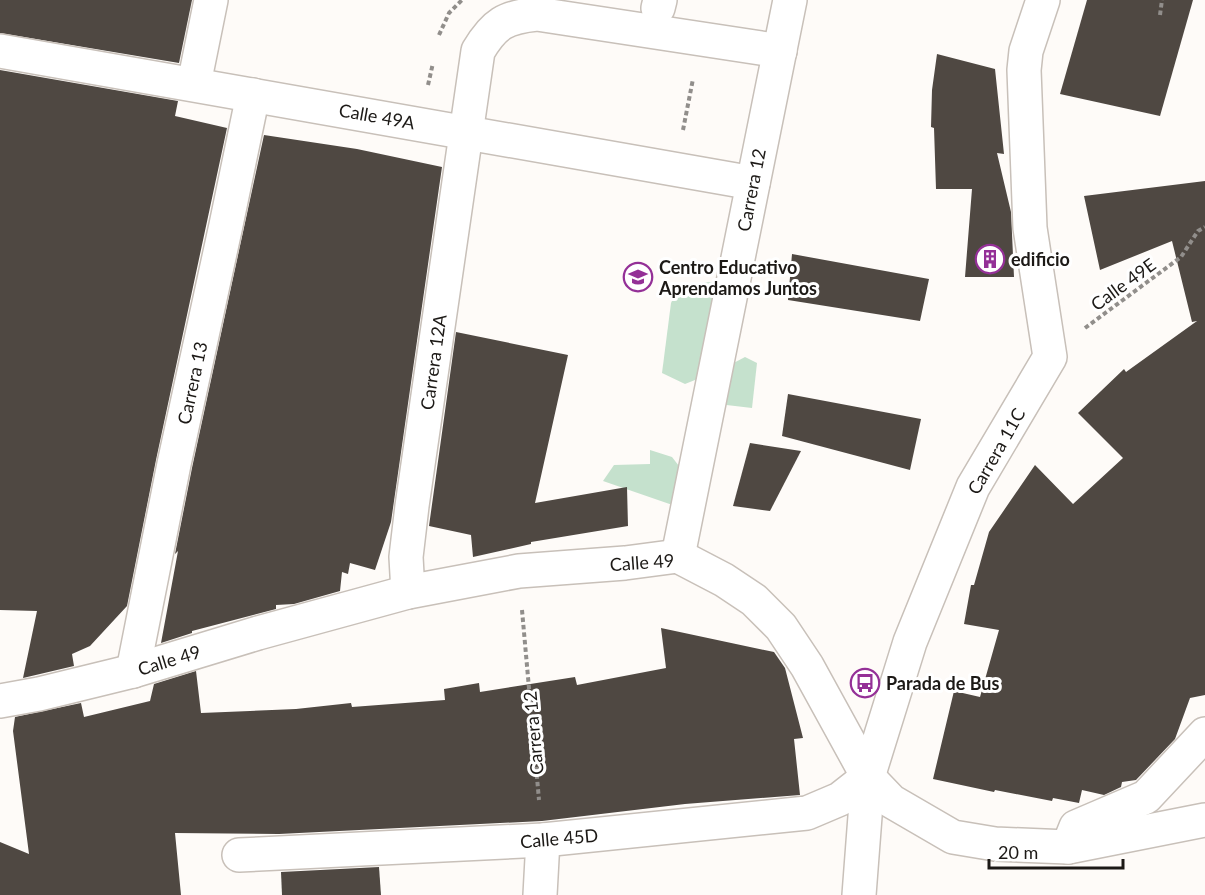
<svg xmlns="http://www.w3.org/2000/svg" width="1205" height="895" font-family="Lato,sans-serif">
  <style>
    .green { fill: #c5e1cd }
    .building { fill: #4f4842 }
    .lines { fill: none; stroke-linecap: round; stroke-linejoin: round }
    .pedestrian-casing { stroke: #c8c0b9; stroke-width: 36 }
    .minor-casing { stroke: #c8c0b9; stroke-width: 36 }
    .tertiary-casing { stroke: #c8c0b9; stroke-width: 36 }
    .secondary-casing { stroke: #c8c0b9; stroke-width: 36 }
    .path { stroke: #918e8b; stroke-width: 4; stroke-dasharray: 4.5 3; stroke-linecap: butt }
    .pedestrian { stroke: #fff; stroke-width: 33 }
    .minor { stroke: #fff; stroke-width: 33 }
    .tertiary { stroke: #fff; stroke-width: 33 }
    .secondary { stroke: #fff; stroke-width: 33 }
    .labels { text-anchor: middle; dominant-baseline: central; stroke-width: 6; stroke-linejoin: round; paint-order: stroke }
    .street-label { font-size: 18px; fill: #1c1916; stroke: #fff }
    .poi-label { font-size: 18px; font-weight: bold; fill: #1c1916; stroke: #fff; text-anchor: start }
  </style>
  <rect width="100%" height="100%" fill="#fefbf8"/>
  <g class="green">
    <polygon points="712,282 728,300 715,372 685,384 662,373 671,303 680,284"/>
    <polygon points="745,357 757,363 752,408 718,404 726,367"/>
    <polygon points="650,450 672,457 689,479 684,509 603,481 614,465 650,464"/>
  </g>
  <g class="building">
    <polygon points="0,0 192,0 179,63 0,33"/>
    <polygon points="1087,0 1193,0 1160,116 1060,94"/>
    <polygon points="937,54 995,69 1004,154 997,153 1011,212 1014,277 965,277 972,189 936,189 934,128 931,127 932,90"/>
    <polygon points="0,70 178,101 175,116 227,128 156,460 127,606 90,646 72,654 74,666 23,678 37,611 0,610"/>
    <polygon points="264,135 357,149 442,167 391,522 375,570 350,563 348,574 342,572 340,591 294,604 276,605 276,609 192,631 192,633 161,643 178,551 175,554 192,468"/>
    <polygon points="1205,181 1205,695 1190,698 1175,739 1136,780 1122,782 1121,787 1104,795 1082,790 1079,803 1053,798 1052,801 995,790 994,792 933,779 954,691 980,697 999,630 964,624 971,585 974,585 989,532 1035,465 1073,504 1123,458 1078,413 1124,369 1126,372 1197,321 1192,322 1172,241 1100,270 1084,196"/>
    <polygon points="792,254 929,279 920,321 788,300"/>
    <polygon points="456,332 568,355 535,503 627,487 628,526 531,542 531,544 473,557 471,535 429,526"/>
    <polygon points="788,394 921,419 910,470 782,436"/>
    <polygon points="750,443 801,451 770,511 733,506"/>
    <polygon points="661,628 774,652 785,668 803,738 794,739 800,795 685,804 542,821 279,834 175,833 181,895 0,895 0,842 29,854 13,731 15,717 81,703 84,717 150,701 154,684 196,671 201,713 296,709 351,703 352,707 445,700 444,689 479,683 480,692 575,677 577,685 666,668"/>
    <polygon points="379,867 381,895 282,895 281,872"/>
  </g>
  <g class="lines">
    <g class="pedestrian-casing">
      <polyline id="pedestrian" points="658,8 660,0"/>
    </g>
    <g class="minor-casing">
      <g id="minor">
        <polyline points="0,51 753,183"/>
        <polyline points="194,84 211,0"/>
        <polyline points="678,556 790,0"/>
        <path d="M408 592 406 557 412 506 478 51C494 24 505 17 537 14L780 51"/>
        <polyline points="133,671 174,464 226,225 253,95"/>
        <polyline points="1068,847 1076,827 1146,797 1205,734"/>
        <polyline points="239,855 543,840 807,813 840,799 868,777 910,642 973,487 1050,357 1030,228 1024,70 1026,51 1043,0"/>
        <polyline points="540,895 543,840"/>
      </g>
    </g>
    <g class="tertiary-casing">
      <polyline id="tertiary" points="859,895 868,777"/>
    </g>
    <g class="secondary-casing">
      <polyline id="secondary" points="0,701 39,694 133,671 258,633 408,592 519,571 625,563 678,556 724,580 754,600 781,627 807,666 868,777 891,801 953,837 995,844 1068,847 1205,820"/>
    </g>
    <g class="path">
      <polyline points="1160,15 1162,0"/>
      <polyline points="439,35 449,13 462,0"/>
      <polyline points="428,85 433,63"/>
      <polyline points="683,130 693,79"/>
      <polyline points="1085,328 1181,257 1198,231 1205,227"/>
      <polyline points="522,610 539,800"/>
    </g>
    <use href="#pedestrian" class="pedestrian"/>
    <use href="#minor" class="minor"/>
    <use href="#tertiary" class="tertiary"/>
    <use href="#secondary" class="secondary"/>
  </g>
  <defs>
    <g id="building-ring" transform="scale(1.5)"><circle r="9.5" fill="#fff" stroke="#943097" stroke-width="1.5"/><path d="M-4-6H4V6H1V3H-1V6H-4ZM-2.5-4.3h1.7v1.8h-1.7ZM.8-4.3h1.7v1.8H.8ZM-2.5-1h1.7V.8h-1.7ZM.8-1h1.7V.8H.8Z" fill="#943097"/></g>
    <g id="school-ring" transform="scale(1.5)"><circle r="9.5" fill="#fff" stroke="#943097" stroke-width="1.5"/><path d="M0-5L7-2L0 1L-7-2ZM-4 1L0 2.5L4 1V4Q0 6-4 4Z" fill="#943097"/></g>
    <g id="bus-ring" transform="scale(1.5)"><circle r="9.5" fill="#fff" stroke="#943097" stroke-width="1.5"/><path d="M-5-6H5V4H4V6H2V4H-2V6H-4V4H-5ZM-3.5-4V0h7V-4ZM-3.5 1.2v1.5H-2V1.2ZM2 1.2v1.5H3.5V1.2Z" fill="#943097"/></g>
  </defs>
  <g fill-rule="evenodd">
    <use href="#building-ring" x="990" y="259"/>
    <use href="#school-ring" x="638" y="277"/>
    <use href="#bus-ring" x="865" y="683"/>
  </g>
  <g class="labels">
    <g class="street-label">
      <text transform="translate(377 116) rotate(10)">Calle 49A</text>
      <text transform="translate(751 190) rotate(-79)">Carrera 12</text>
      <text transform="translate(1123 284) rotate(-36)">Calle 49E</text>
      <text transform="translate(433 362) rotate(-82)">Carrera 12A</text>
      <text transform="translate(192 383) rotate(-78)">Carrera 13</text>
      <text transform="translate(996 451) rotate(-60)">Carrera 11C</text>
      <text transform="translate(642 562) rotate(-4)">Calle 49</text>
      <text transform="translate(169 660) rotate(-17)">Calle 49</text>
      <text transform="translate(533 733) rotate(-95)">Carrera 12</text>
      <text transform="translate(559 838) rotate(-5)">Calle 45D</text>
    </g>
    <g class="poi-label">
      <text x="1011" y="259">edificio</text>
      <text x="659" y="267">Centro Educativo<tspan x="659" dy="21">Aprendamos Juntos</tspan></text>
      <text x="886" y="683">Parada de Bus</text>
    </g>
  </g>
  <path d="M989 859v9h134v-9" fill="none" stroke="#1c1916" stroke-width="3"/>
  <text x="998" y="859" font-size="18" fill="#1c1916" stroke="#ffffff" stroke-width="4.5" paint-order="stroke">20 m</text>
</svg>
